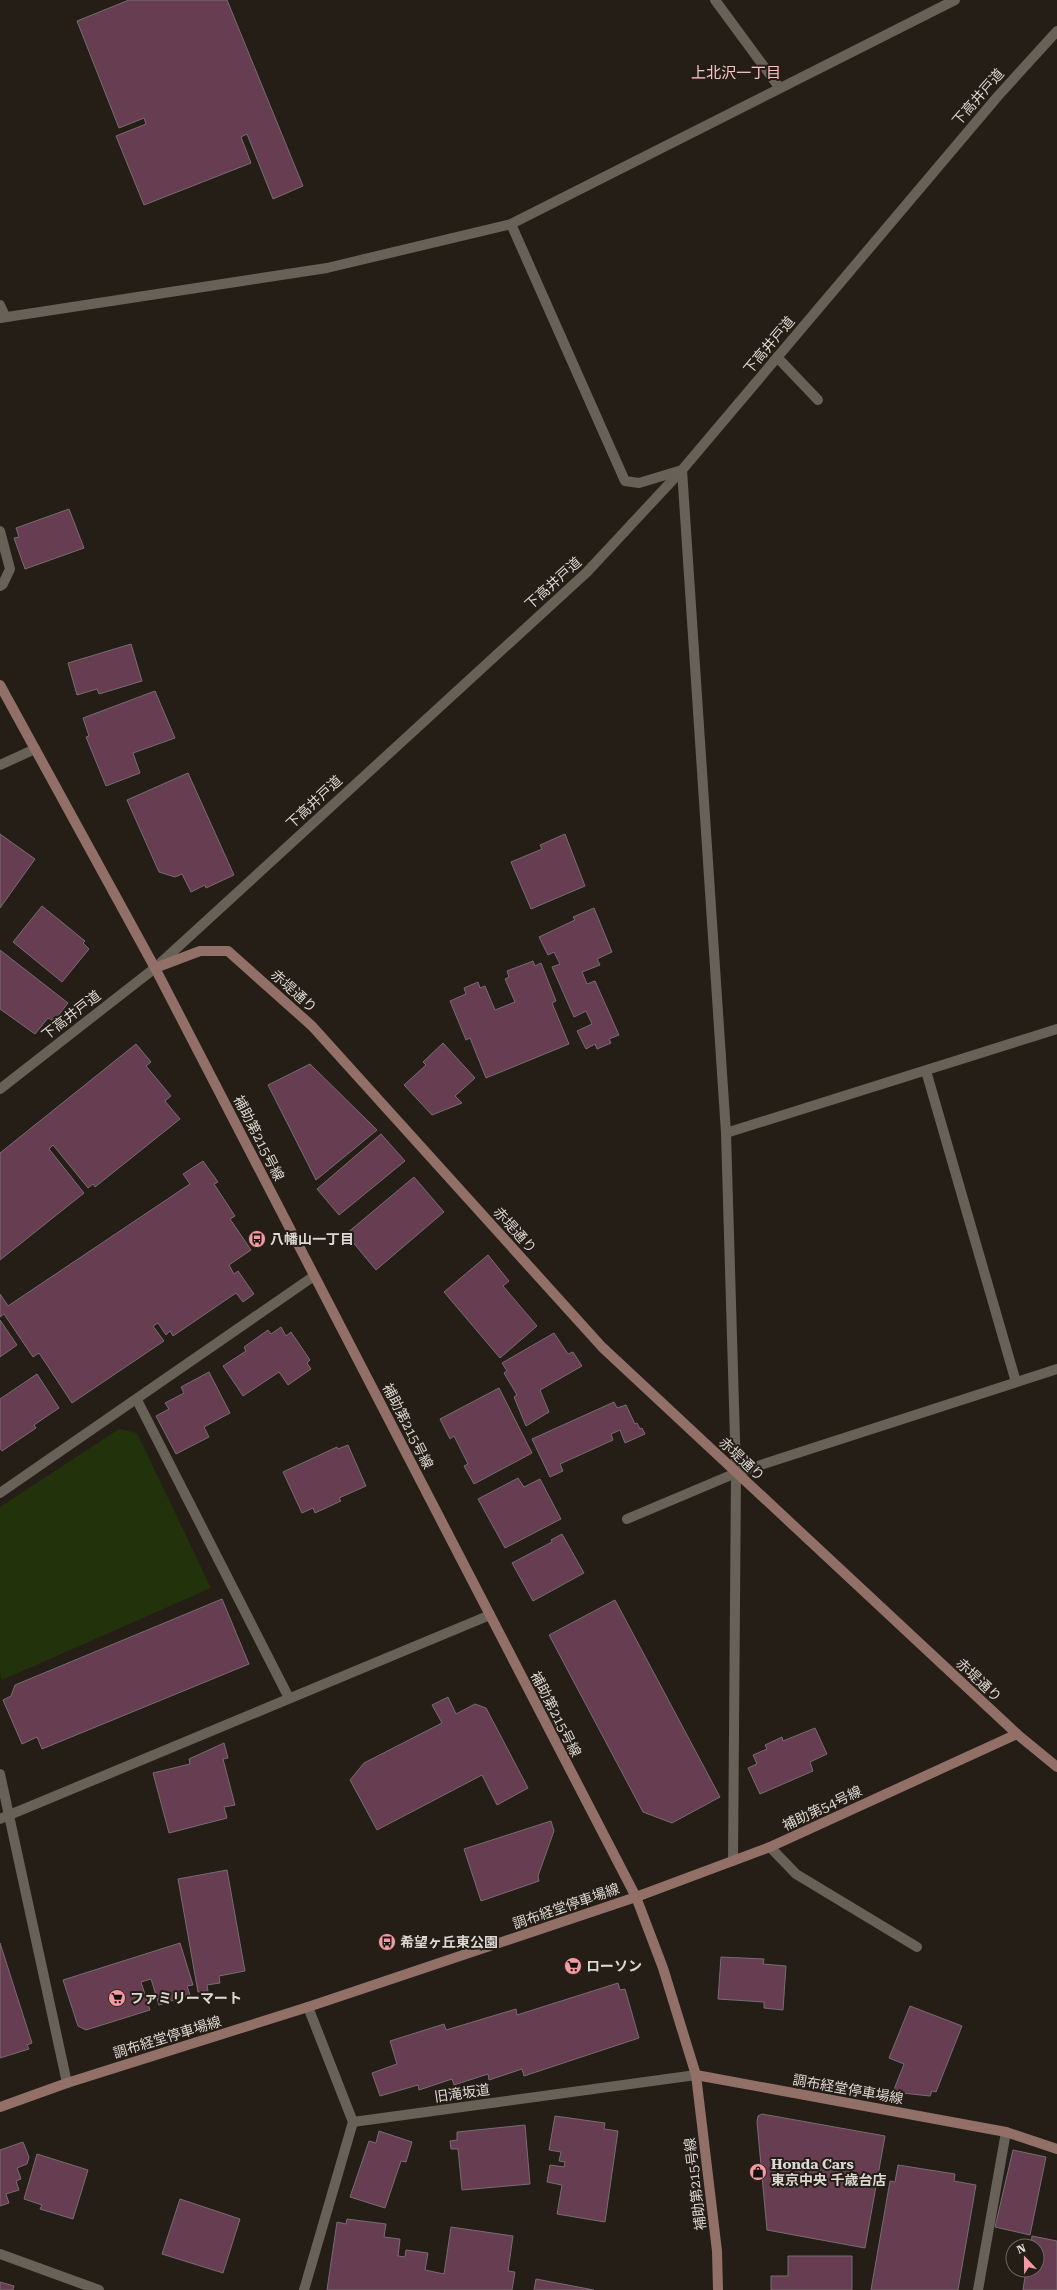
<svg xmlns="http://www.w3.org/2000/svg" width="1057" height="2290" font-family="'Roboto Serif','Noto Sans JP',serif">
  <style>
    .green { fill: #22320a }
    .building { fill: #673d52; stroke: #786c71 }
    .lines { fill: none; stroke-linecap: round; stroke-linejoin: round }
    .lane { stroke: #686158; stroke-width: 10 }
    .street { stroke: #686158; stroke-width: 10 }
    .secondary { stroke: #927068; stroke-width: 10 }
    .labels { text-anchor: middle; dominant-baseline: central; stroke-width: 4; stroke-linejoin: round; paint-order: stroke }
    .street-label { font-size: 14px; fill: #dcd8d3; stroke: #251e17 }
    .poi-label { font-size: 14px; font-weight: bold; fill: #dcd8d3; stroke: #251e17; text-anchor: start }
    .neighbourhood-label { font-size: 15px; fill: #f8c4c6; stroke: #251e17 }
  </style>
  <rect width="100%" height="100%" fill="#251e17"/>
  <polygon class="green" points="119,1429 137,1433 211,1588 2,1680 0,1672 0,1507"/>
  <g class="building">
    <polygon points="129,0 227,0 303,186 273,199 247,134 241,137 251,163 144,205 116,136 146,124 144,118 119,128 77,21"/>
    <polygon points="69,509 84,548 25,569 14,538 19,537 16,528"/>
    <polygon points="131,644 142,681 99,694 97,689 77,695 68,663"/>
    <polygon points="155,691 175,738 133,753 140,773 106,786 86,737 89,736 83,718"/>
    <polygon points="188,773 234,875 206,888 205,885 191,892 182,874 175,877 159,872 127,800"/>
    <polygon points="0,834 35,859 0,908"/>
    <polygon points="565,834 585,886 531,909 511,862 542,849 540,845"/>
    <polygon points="42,906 85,941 83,943 89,949 62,982 13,942"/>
    <polygon points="594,908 612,952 597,959 600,965 582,972 587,984 595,981 619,1035 609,1039 611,1043 597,1049 595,1044 586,1049 577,1031 592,1024 586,1011 574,1017 552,967 560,964 554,952 548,955 539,937 575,920 573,917"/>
    <polygon points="0,950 68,1003 54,1021 48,1018 35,1034 0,1009"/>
    <polygon points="533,961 535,966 541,963 556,1001 552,1003 569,1044 486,1078 470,1038 466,1040 450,1001 466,994 464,988 478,982 480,988 485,986 495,1010 515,1002 505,979 509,977 507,971"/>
    <polygon points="443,1043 475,1078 455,1096 462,1103 432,1115 404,1085 426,1065 423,1062"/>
    <polygon points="136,1044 151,1062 146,1066 171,1096 165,1101 180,1119 95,1187 93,1184 88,1188 53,1145 49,1149 84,1193 0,1260 0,1153"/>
    <polygon points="310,1064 377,1130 316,1180 268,1085"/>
    <polygon points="381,1134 405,1161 339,1215 317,1189"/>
    <polygon points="203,1161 218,1182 214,1184 235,1216 230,1219 251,1250 229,1265 234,1274 238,1271 254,1294 243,1302 236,1293 173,1336 170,1331 166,1335 158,1323 153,1326 164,1341 72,1403 39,1353 33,1357 4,1314 0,1317 0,1294 8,1306 190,1184 183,1174"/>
    <polygon points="414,1177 444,1212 376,1270 346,1234"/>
    <polygon points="488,1255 509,1281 503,1286 537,1326 500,1358 444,1292"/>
    <polygon points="0,1320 17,1345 0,1357"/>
    <polygon points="281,1327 286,1336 291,1332 310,1360 307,1363 311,1369 288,1385 279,1372 243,1396 223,1366 246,1351 244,1347 268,1330 271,1334"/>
    <polygon points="554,1333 568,1354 573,1352 582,1366 540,1390 549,1412 526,1426 514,1397 517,1395 504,1373 507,1371 502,1363"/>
    <polygon points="209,1372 230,1413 204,1427 209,1437 176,1454 156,1416 169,1409 165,1403 184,1393 181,1387"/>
    <polygon points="37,1374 59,1408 34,1425 36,1428 2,1451 0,1448 0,1399"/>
    <polygon points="499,1388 532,1453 474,1484 464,1466 468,1464 454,1436 450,1439 440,1419"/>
    <polygon points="614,1402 617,1408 626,1405 635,1424 637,1423 640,1429 642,1428 645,1434 625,1443 620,1430 611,1434 613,1440 560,1464 563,1471 550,1477 532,1439"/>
    <polygon points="348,1445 366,1486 339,1498 341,1501 315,1513 313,1508 302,1513 283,1472 337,1447 338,1449"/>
    <polygon points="518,1478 524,1487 540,1479 561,1519 505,1548 478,1499"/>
    <polygon points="562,1534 584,1573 533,1601 512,1563 552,1542 551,1540"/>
    <polygon points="222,1599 249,1664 42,1749 37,1737 22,1744 3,1700 11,1696 15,1685"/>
    <polygon points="615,1600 720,1797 672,1823 643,1812 549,1635"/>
    <polygon points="448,1697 456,1714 475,1704 486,1708 528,1788 497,1805 482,1775 377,1830 350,1780 364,1763 442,1723 432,1705"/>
    <polygon points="815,1728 827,1754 810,1762 813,1771 760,1794 748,1768 757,1764 753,1755 767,1749 765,1745 782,1737 783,1741"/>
    <polygon points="224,1743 228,1758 223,1759 235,1805 224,1807 227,1818 169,1833 153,1773 190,1764 189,1759"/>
    <polygon points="551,1821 554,1831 538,1876 539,1881 481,1901 464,1849"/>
    <polygon points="227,1870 245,1971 219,1976 220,1983 207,1985 208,1991 198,1992 178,1879"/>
    <polygon points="0,1943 32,2043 27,2045 29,2049 0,2058"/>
    <polygon points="180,1943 193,1985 187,1986 190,1995 159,2005 151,1979 141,1982 150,2010 86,2030 78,2026 63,1980"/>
    <polygon points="721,1957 764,1959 763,1964 786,1966 783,2010 764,2008 764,2002 718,1999"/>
    <polygon points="618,1983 620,1990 625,1989 639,2038 524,2076 522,2069 489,2080 488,2074 454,2085 452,2079 419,2090 418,2085 380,2096 372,2073 397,2064 390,2041 444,2024 446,2030 516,2009 517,2015"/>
    <polygon points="910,2006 962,2026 936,2092 932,2091 930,2096 893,2092 904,2064 889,2058"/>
    <polygon points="762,2114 885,2136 865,2248 767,2230 757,2122 758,2116"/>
    <polygon points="555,2116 605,2123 604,2129 618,2131 605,2222 557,2214 562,2185 547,2182 550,2165 564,2167 565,2162 559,2161 561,2152 549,2150"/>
    <polygon points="525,2125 530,2184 462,2190 458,2149 451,2149 450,2141 457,2140 457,2132"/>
    <polygon points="379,2131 412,2142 406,2162 401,2161 385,2208 350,2197 369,2141 376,2143"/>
    <polygon points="23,2142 29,2157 27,2164 17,2168 21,2179 16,2181 19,2190 6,2194 9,2203 0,2206 0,2150"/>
    <polygon points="1013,2150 1046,2157 1030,2235 995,2227"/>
    <polygon points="37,2154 88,2170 73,2219 40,2209 42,2205 24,2199"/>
    <polygon points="898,2165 955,2174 954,2181 976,2185 958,2290 871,2290 890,2181 895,2182"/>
    <polygon points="180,2199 240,2219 223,2273 162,2254"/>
    <polygon points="347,2219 386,2224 384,2237 400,2239 398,2256 405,2257 406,2250 428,2253 425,2270 444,2274 451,2227 513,2236 508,2271 515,2272 512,2290 327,2290 337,2222 346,2224"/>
    <polygon points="1032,2236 1057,2241 1057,2290 1023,2290 1026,2270 1037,2270 1037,2246 1031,2246"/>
    <polygon points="788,2256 852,2256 852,2290 771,2290 771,2276 788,2276"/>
    <polygon points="536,2279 594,2290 534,2290"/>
    <polygon points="0,2282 14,2286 13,2290 0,2290"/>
  </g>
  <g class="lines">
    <g class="lane">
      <polyline points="777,357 818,400"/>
      <polyline points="926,1071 1016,1382"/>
      <polyline points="627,1519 736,1473"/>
      <polyline points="770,1847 796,1874 917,1947"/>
    </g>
    <g class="street">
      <polyline points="715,0 779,87"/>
      <polyline points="511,224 625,481 639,483 682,470 726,1133 736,1473 733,1861"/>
      <polyline points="0,305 5,316"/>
      <polyline points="0,318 327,268 511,224 955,0"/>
      <polyline points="0,531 10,569 3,584 0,586"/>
      <polyline points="0,765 35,749"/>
      <polyline points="0,1089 155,968 587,572 682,470 998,96 1057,31"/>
      <polyline points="726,1133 1057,1029"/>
      <polyline points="137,1400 289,1698"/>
      <polyline points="736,1473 1057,1369"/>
      <polyline points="0,1493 314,1276"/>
      <polyline points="0,1774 67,2083"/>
      <polyline points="0,1819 490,1615"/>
      <polyline points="308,2007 353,2122"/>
      <polyline points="353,2122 696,2075"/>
      <polyline points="0,2254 99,2290"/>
      <polyline points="304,2290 353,2122"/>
      <polyline points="978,2290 1006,2132"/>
    </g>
    <g class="secondary">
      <polyline points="0,685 155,968 636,1897 663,1968 696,2075 717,2251 718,2290"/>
      <polyline points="155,968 200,951 228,951 312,1026 602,1347 1017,1734 1057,1767"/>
      <polyline points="696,2075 1006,2132 1057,2149"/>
      <polyline points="0,2107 67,2083 308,2007 636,1897 770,1847 1017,1734"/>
    </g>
  </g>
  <defs>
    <g id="bus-disc" transform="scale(0.9)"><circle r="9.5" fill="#f49aa1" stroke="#251e17"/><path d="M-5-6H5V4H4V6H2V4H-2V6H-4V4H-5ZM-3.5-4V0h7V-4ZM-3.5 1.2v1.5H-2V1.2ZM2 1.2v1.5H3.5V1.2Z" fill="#111"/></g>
    <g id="supermarket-disc" transform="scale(0.9)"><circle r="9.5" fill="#f49aa1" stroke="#251e17"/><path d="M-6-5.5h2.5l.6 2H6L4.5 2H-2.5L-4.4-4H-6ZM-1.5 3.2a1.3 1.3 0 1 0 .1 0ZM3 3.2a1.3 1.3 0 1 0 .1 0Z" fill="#111"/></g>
    <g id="shop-disc" transform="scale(0.9)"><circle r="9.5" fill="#f49aa1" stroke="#251e17"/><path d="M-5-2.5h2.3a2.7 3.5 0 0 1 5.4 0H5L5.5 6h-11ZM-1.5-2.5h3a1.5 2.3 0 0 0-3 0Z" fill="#111"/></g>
  </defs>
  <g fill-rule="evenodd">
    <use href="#bus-disc" x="257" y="1239"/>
    <use href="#bus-disc" x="387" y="1942"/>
    <use href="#supermarket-disc" x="573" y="1966"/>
    <use href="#supermarket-disc" x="117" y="1998"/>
    <use href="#shop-disc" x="758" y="2172"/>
  </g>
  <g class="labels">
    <g class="street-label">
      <text transform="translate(978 97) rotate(-49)">下高井戸道</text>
      <text transform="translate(769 345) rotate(-50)">下高井戸道</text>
      <text transform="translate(553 583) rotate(-42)">下高井戸道</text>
      <text transform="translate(314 802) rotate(-43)">下高井戸道</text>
      <text transform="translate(294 991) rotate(42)">赤堤通り</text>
      <text transform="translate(71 1015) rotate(-38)">下高井戸道</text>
      <text transform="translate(259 1138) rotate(63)">補助第215号線</text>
      <text transform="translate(515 1230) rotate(48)">赤堤通り</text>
      <text transform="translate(408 1426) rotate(63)">補助第215号線</text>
      <text transform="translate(742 1459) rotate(43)">赤堤通り</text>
      <text transform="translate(979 1680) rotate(43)">赤堤通り</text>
      <text transform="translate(556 1714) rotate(63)">補助第215号線</text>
      <text transform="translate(822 1808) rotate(-25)">補助第54号線</text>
      <text transform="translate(566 1906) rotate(-19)">調布経堂停車場線</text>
      <text transform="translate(167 2037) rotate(-17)">調布経堂停車場線</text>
      <text transform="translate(848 2089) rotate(10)">調布経堂停車場線</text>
      <text transform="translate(462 2093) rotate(-8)">旧滝坂道</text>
      <text transform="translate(695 2184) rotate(-97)">補助第215号線</text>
    </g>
    <g class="poi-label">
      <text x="270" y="1239">八幡山一丁目</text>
      <text x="400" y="1942">希望ヶ丘東公園</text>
      <text x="586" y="1966">ローソン</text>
      <text x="130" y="1998">ファミリーマート</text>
      <text x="771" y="2164">Honda Cars<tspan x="771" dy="16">東京中央 千歳台店</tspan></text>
    </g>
    <g class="neighbourhood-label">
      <text x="736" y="73">上北沢一丁目</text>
    </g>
  </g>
  <g transform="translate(1025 2258) rotate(338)"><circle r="19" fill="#251e17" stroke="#6e6862"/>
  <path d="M0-3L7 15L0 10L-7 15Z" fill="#f49aa1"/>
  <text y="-6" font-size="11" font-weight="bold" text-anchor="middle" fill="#dcd8d3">N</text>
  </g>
</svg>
